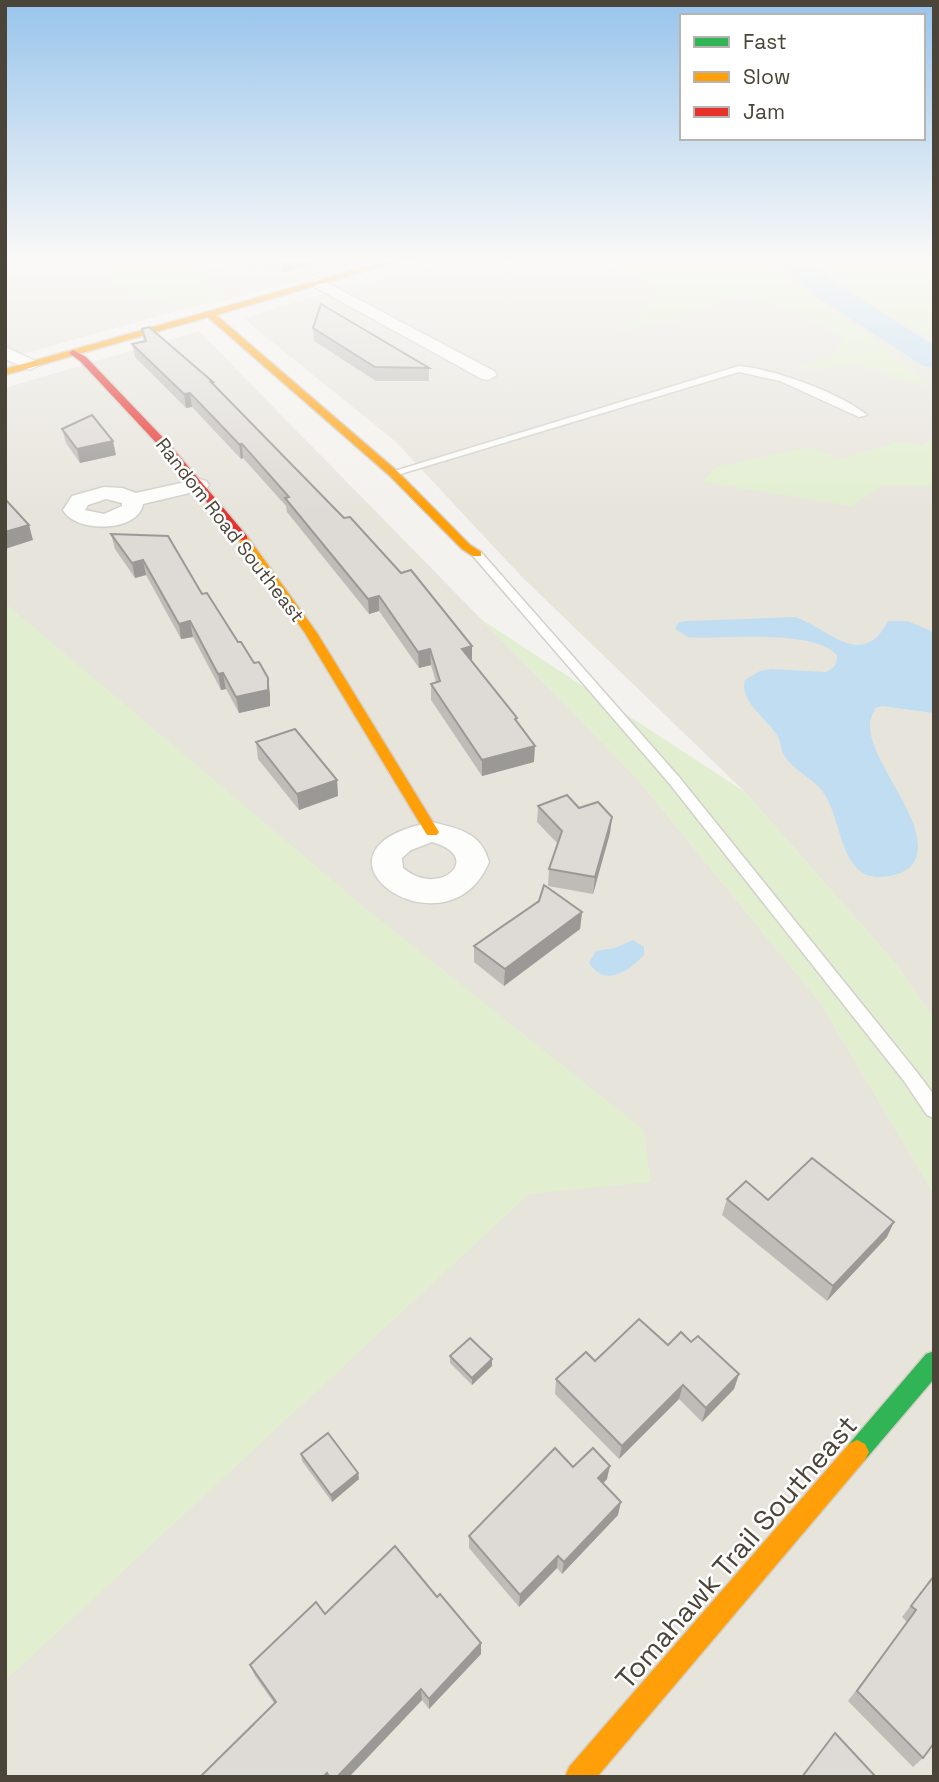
<svg xmlns="http://www.w3.org/2000/svg" width="939" height="1782" font-family="'Space Grotesk',sans-serif">
  <style>
    .residential { fill: #e7e4dc }
    .green { fill: #e1eecf }
    .water { fill: #c0ddf1 }
    .lines { fill: none; stroke-linecap: round; stroke-linejoin: round }
    .river { fill: #c0ddf1; fill-rule: evenodd }
    .lane-casing { stroke: #d2d0cb; stroke-width: 3 }
    .street-casing { stroke: #d2d0cb; stroke-width: 3 }
    .fast-casing { stroke: #d3cfc5; stroke-width: 3 }
    .slow-casing { stroke: #d3cfc5; stroke-width: 3 }
    .jam-casing { stroke: #d3cfc5; stroke-width: 3 }
    .lane { fill: #fdfdfc; fill-rule: evenodd }
    .street { fill: #fdfdfc; fill-rule: evenodd }
    .fast { fill: #30b455; fill-rule: evenodd }
    .slow { fill: #ff9f0a; fill-rule: evenodd }
    .jam { fill: #e5322d; fill-rule: evenodd }
    .wall { fill: #bfbcb8 }
    .shaded-wall { fill: #9b9996 }
    .building { fill: #dedbd6; stroke: #9b9996; stroke-width: 2 }
    .labels { text-anchor: middle; dominant-baseline: central; stroke-width: 5; stroke-linejoin: round; paint-order: stroke }
    .far-street-label { font-size: 19px; fill: #4b4439; stroke: #fff }
    .near-street-label { font-size: 28px; fill: #4b4439; stroke: #fff }
  </style>
  <rect width="100%" height="100%" fill="#f4f2ee"/>
  <g class="residential">
    <polygon points="5,262 121,262 187,308 5,359"/>
    <polygon points="162,262 363,262 222,301"/>
    <polygon points="430,262 920,262 934,326 934,1018 895,963 745,792 521,576 396,442 243,318"/>
    <polygon points="199,331 635,776 819,1001 934,1194 934,1777 5,1777 5,388"/>
  </g>
  <g class="green">
    <polygon points="88,262 238,262 202,271 201,279 226,297 219,298 222,301 187,308 176,308 162,298 137,299"/>
    <polygon points="421,262 451,262 354,287 354,282"/>
    <polygon points="600,262 772,262 781,276 863,331 930,385 910,383 862,365 790,370 835,354 844,336 775,304 734,296 675,321 618,331 640,315 662,287 602,265"/>
    <polygon points="817,262 934,262 934,341 825,276"/>
    <polygon points="934,438 934,487 882,486 851,506 703,482 714,467 810,447 840,459 896,442 923,444"/>
    <polygon points="5,603 369,911 644,1130 651,1182 529,1194 5,1681"/>
    <polygon points="482,620 745,792 895,963 934,1018 934,1194 819,1001 635,776"/>
  </g>
  <g class="water">
    <path d="M795 617C830 629 862 671 888 621H907L934 632V713L882 706 875 708C874 713 870 718 870 723 867 763 939 830 912 865 905 873 893 876 883 877 835 880 845 811 817 785 807 776 793 768 785 757 781 751 781 744 778 737 768 719 739 702 745 680L760 671 771 669 826 672C834 668 837 665 837 655 813 628 725 640 688 637L675 629 679 622 688 621Z"/>
    <path d="M633 940 644 947V955C629 971 605 988 589 963L596 951 615 948Z"/>
  </g>
  <g class="lines">
    <polygon class="river" points="782,262 811,262 834,283 934,345 934,368 923,366 814,295"/>
    <g class="lane-casing">
      <g id="lane">
        <path d="M739 366C773 369 841 393 867 415L859 417 780 381 739 372 397 475 388 473Z"/>
        <polygon points="477,551 481,552 679,777 916,1071 934,1095 934,1118 927,1115 904,1081 669,783 473,556 471,554"/>
      </g>
    </g>
    <g class="street-casing">
      <g id="street">
        <polygon points="318,278 494,371 497,375 488,380 482,379 313,286 310,283"/>
        <polygon points="5,347 36,361 39,365 30,370 5,359"/>
        <path d="M199 479 206 481 209 485 206 489 143 504C139 532 76 534 63 510L72 496 104 487 122 488 136 493ZM106 499 122 503V506L104 514 85 510 88 505Z"/>
        <path d="M432 822C459 829 481 832 489 862 447 963 286 850 432 822ZM432 842C486 857 439 899 403 868L402 858 411 850Z"/>
      </g>
    </g>
    <g class="fast-casing">
      <polygon id="fast" points="934,1351 934,1379 865,1460 857,1464 849,1460 845,1452 849,1444 926,1354"/>
    </g>
    <g class="slow-casing">
      <g id="slow">
        <polygon points="383,262 395,262 216,315 397,471 470,545 481,552 481,556 473,556 462,549 389,475 208,317 5,375 5,369"/>
        <polygon points="239,536 247,536 317,633 439,832 437,835 427,835 305,633 237,538"/>
        <polygon points="857,1440 865,1444 869,1452 865,1460 597,1777 565,1777 569,1767 849,1444"/>
      </g>
    </g>
    <g class="jam-casing">
      <polygon id="jam" points="73,350 86,357 170,445 247,536 247,540 239,540 162,449 80,361 69,353"/>
    </g>
    <use href="#lane" class="lane"/>
    <use href="#street" class="street"/>
    <use href="#fast" class="fast"/>
    <use href="#slow" class="slow"/>
    <use href="#jam" class="jam"/>
  </g>
  <g class="wall">
    <polygon points="257,262 320,262 284,272"/>
    <polygon points="313,328 429,368 429,381 376,381 314,341"/>
    <polygon points="142,329 213,382 214,385 472,661 517,718 517,722 534,762 482,776 431,700 431,684 436,682 431,665 419,668 379,611 369,614 287,512 286,506 243,458 241,459 192,407 186,408 135,357 132,344 144,342"/>
    <polygon points="62,429 116,455 80,463 66,443"/>
    <polygon points="111,534 202,594 270,694 270,706 239,713 226,689 221,690 193,637 181,639 146,575 135,578 115,549"/>
    <polygon points="256,742 337,780 338,796 299,810 258,759"/>
    <polygon points="538,806 579,808 612,817 610,833 593,894 548,886 549,869 558,844 537,822"/>
    <polygon points="539,901 582,912 580,929 504,986 474,962 474,946"/>
    <polygon points="727,1199 768,1200 887,1237 827,1301 722,1215"/>
    <polygon points="691,1342 739,1374 734,1389 702,1422 679,1399 619,1459 555,1394 556,1379 595,1361 668,1345"/>
    <polygon points="450,1356 492,1359 492,1366 472,1385 450,1363"/>
    <polygon points="301,1454 358,1473 359,1479 332,1502 302,1461"/>
    <polygon points="573,1467 607,1479 603,1483 618,1515 562,1574 557,1568 519,1607 469,1548 469,1536"/>
    <polygon points="934,1575 923,1758 913,1767 848,1701 907,1622 902,1617"/>
    <polygon points="325,1614 481,1654 429,1709 422,1700 349,1777 200,1777 274,1703 255,1676 250,1665"/>
  </g>
  <g class="shaded-wall">
    <polygon points="283,262 320,262 284,272"/>
    <polygon points="190,393 192,407 186,408 184,394"/>
    <polygon points="113,441 116,455 80,463 77,449"/>
    <polygon points="239,444 242,444 243,458 241,459"/>
    <polygon points="29,525 33,540 5,549 5,532"/>
    <polygon points="143,560 146,575 135,578 132,563"/>
    <polygon points="379,596 379,611 369,614 368,599"/>
    <polygon points="190,621 193,637 181,639 179,624"/>
    <polygon points="472,646 472,662 462,649"/>
    <polygon points="430,649 431,665 419,668 418,652"/>
    <polygon points="223,673 226,689 221,690 218,674"/>
    <polygon points="268,678 270,694 270,706 239,713 236,697"/>
    <polygon points="535,746 534,762 482,776 482,760"/>
    <polygon points="337,780 338,796 299,810 297,794"/>
    <polygon points="612,817 610,833 593,894 595,877"/>
    <polygon points="582,912 580,929 504,986 505,969"/>
    <polygon points="894,1222 887,1237 827,1301 833,1286"/>
    <polygon points="492,1359 492,1366 472,1385 472,1378"/>
    <polygon points="739,1374 734,1389 702,1422 706,1408"/>
    <polygon points="683,1385 679,1399 619,1459 622,1446"/>
    <polygon points="610,1466 607,1479 596,1491 598,1478"/>
    <polygon points="358,1473 359,1479 332,1502 331,1495"/>
    <polygon points="621,1502 618,1515 562,1574 564,1562"/>
    <polygon points="558,1556 557,1568 519,1607 520,1595"/>
    <polygon points="481,1643 481,1654 429,1709 429,1699"/>
    <polygon points="421,1689 422,1700 349,1777 337,1777"/>
  </g>
  <g class="building">
    <polygon points="321,304 429,368 375,367 313,328"/>
    <polygon points="149,327 213,382 211,382 344,518 350,517 401,573 411,570 472,646 462,649 517,718 515,719 535,746 482,760 431,684 440,681 430,649 418,652 379,596 368,599 285,498 289,497 242,444 239,444 190,393 184,394 132,344 146,341 142,329"/>
    <polygon points="92,415 113,441 77,449 62,429"/>
    <polygon points="5,499 29,525 5,532"/>
    <polygon points="111,534 168,536 202,594 207,593 238,642 241,642 254,663 259,662 268,678 268,690 236,697 223,673 218,674 190,621 179,624 143,560 132,563"/>
    <polygon points="295,729 337,780 297,794 256,742"/>
    <polygon points="567,795 579,808 598,802 612,817 595,877 549,869 562,831 538,806"/>
    <polygon points="544,885 582,912 505,969 474,946 539,901"/>
    <polygon points="812,1158 894,1222 833,1286 727,1199 746,1181 768,1200"/>
    <polygon points="639,1319 668,1345 681,1332 691,1342 698,1336 739,1374 706,1408 683,1385 622,1446 556,1379 586,1352 595,1361"/>
    <polygon points="470,1338 492,1359 472,1378 450,1356"/>
    <polygon points="328,1433 358,1473 331,1495 301,1454"/>
    <polygon points="555,1448 573,1467 593,1448 610,1466 598,1478 621,1502 564,1562 558,1556 520,1595 469,1536"/>
    <polygon points="395,1546 437,1597 440,1594 481,1643 429,1699 421,1689 337,1777 329,1777 327,1773 323,1777 200,1777 276,1702 250,1665 316,1602 325,1614"/>
    <polygon points="934,1576 934,1743 923,1758 857,1691 916,1610 911,1606"/>
    <polygon points="835,1733 876,1777 802,1777"/>
  </g>
  <linearGradient id="sky" x2="0" y2="1"><stop stop-color="#98c4ec"/><stop offset="0.51" stop-color="#faf9f7"/><stop offset="1" stop-color="#faf9f7" stop-opacity="0"/></linearGradient>
  <rect width="939" height="511" fill="url(#sky)"/>
  <g class="labels">
    <g class="far-street-label">
      <text transform="translate(230 530) rotate(52)">Random Road Southeast</text>
    </g>
    <g class="near-street-label">
      <text transform="translate(736 1552) rotate(-49)">Tomahawk Trail Southeast</text>
    </g>
  </g>
  <rect width="939" height="1782" fill="none" stroke="#4b4439" stroke-width="14"/>
  <rect x="680" y="14" width="245" height="126" fill="#ffffff" stroke="#b7b4b0" stroke-width="2"/>
  <rect x="694" y="37" width="35" height="10" fill="#30b455" stroke="#b7b4b0" stroke-width="2"/>
  <text x="743" y="49" font-size="21" fill="#4b4439">Fast</text>
  <rect x="694" y="72" width="35" height="10" fill="#ff9f0a" stroke="#b7b4b0" stroke-width="2"/>
  <text x="743" y="84" font-size="21" fill="#4b4439">Slow</text>
  <rect x="694" y="107" width="35" height="10" fill="#e5322d" stroke="#b7b4b0" stroke-width="2"/>
  <text x="743" y="119" font-size="21" fill="#4b4439">Jam</text>
</svg>
